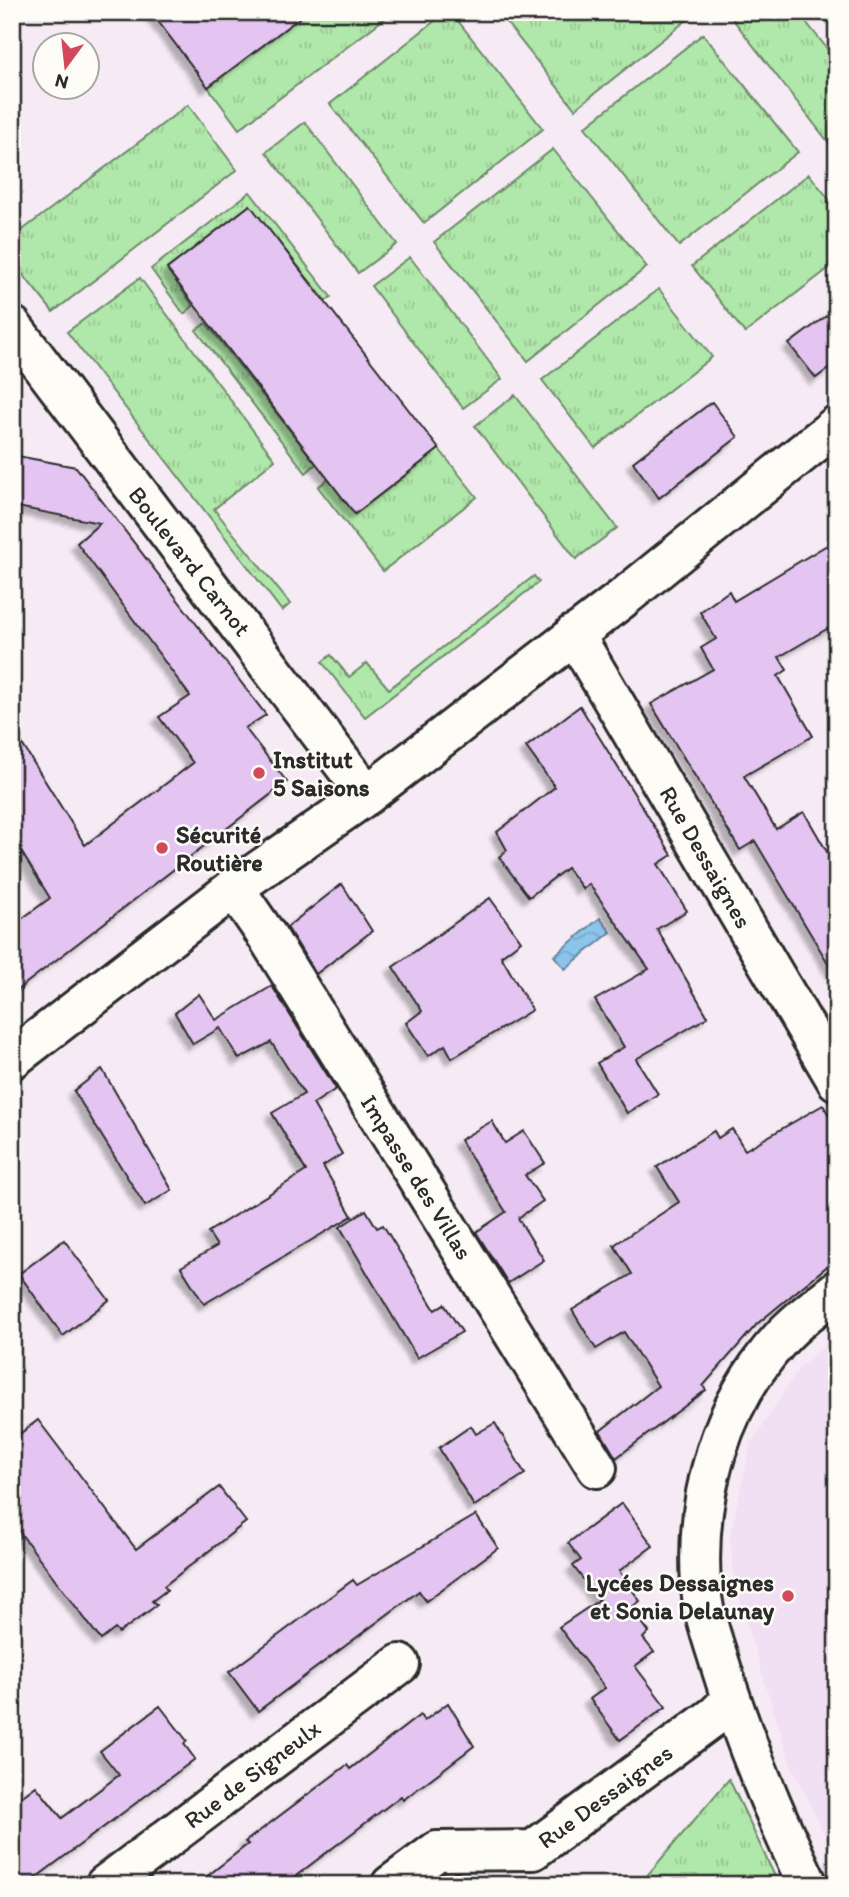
<svg xmlns="http://www.w3.org/2000/svg" width="849" height="1897" font-family="Itim,sans-serif">
  <style>
    .built { fill: #f1dff4 }
    .grass { fill: url(#grass-tufts); stroke: #6e896a; stroke-width: 2 }
    .water { fill: url(#water-waves); stroke: #65879e; stroke-width: 2 }
    .building { fill: #e4c4f1; stroke: #2b2b2b; stroke-width: 2; filter: url(#shadow) }
    .lines { fill: none; stroke-linecap: round; stroke-linejoin: round }
    .street-casing { stroke: #2b2b2b; stroke-width: 44 }
    .primary-casing { stroke: #2b2b2b; stroke-width: 44 }
    .street { stroke: #fdfcf7; stroke-width: 38 }
    .primary { stroke: #fdfcf7; stroke-width: 38 }
    .poi-dot { fill: #d1495b; stroke: #fdfcf7; stroke-width: 2.5 }
    .labels { text-anchor: middle; dominant-baseline: central; stroke-width: 5; stroke-linejoin: round; paint-order: stroke }
    .street-label { font-size: 24px; fill: #2b2b2b; stroke: #fdfcf7 }
    .poi-label { font-size: 24px; font-weight: bold; fill: #2b2b2b; stroke: #fdfcf7; text-anchor: start }
  </style>
  <defs>
    <pattern id="grass-tufts" width="24" height="20" patternUnits="userSpaceOnUse" patternTransform="scale(1.75)"><rect width="24" height="20" fill="#b0e7aa"/><path d="M3 7l-1-3M5 7V3M7 7l1-3M15 17l-1-3M17 17v-4M19 17l1-3" fill="none" stroke="#98c692"/></pattern>
    <pattern id="water-waves" width="16" height="10" patternUnits="userSpaceOnUse" patternTransform="scale(1.75)"><rect width="16" height="10" fill="#8cc5eb"/><path d="M0 5q4-4 8 0t8 0" fill="none" stroke="#79a9ca"/></pattern>
    <filter id="shadow"><feDropShadow dx="-6" dy="6" stdDeviation="2" flood-color="#0004"/></filter>
  </defs>
  <rect width="100%" height="100%" fill="#f6ebf5"/>
  <filter id="ink" filterUnits="userSpaceOnUse"><feTurbulence type="fractalNoise" baseFrequency=".0143" numOctaves="2"/><feDisplacementMap in="SourceGraphic" scale="14" xChannelSelector="R" yChannelSelector="G"/><feConvolveMatrix kernelMatrix="1 2 1 2 8 2 1 2 1" color-interpolation-filters="sRGB"/></filter>
  <g filter="url(#ink)">
    <polygon class="built" points="837,1335 837,1862 789,1760 744,1616 734,1576 730,1535 751,1444 799,1368"/>
    <g class="grass">
      <polygon points="307,12 393,12 239,129 208,87"/>
      <polygon points="446,12 451,12 543,129 424,223 330,104"/>
      <polygon points="498,12 691,12 693,15 575,109"/>
      <polygon points="737,12 798,12 837,61 836,152 731,17"/>
      <polygon points="703,34 798,152 679,246 585,127"/>
      <polygon points="188,105 237,170 53,312 12,261 12,238"/>
      <polygon points="305,122 397,244 358,273 266,152"/>
      <polygon points="553,149 647,267 528,361 434,242"/>
      <polygon points="809,174 837,209 837,262 745,333 692,266"/>
      <polygon points="250,192 331,297 326,301 250,206 167,269 193,306 184,314 151,269"/>
      <polygon points="410,257 502,379 463,408 371,286"/>
      <polygon points="140,278 275,460 214,509 290,604 282,611 67,332"/>
      <polygon points="659,289 712,357 595,448 542,380"/>
      <polygon points="206,323 316,464 306,473 196,330"/>
      <polygon points="515,395 617,528 576,559 475,426"/>
      <polygon points="439,449 477,497 383,571 318,487 328,479 355,514"/>
      <polygon points="534,576 539,582 365,717 322,662 331,655 349,677 367,663 389,689"/>
      <polygon points="729,1779 779,1885 639,1885"/>
    </g>
    <polygon class="water" points="600,918 611,932 565,969 554,956"/>
    <g class="building">
      <polygon points="151,12 307,12 208,87"/>
      <polygon points="250,205 439,449 355,514 167,269"/>
      <polygon points="837,308 837,362 816,378 789,344"/>
      <polygon points="712,402 738,437 659,498 633,462"/>
      <polygon points="12,455 76,467 266,715 245,728 287,782 12,994 12,926 50,898 12,837 12,728 85,845 193,763 159,717 190,696 77,543 100,523 12,506"/>
      <polygon points="837,539 837,623 779,657 787,670 778,676 813,736 744,776 776,829 804,812 837,869 837,978 755,841 740,850 651,704 713,669 701,648 716,639 700,612 729,591 734,601"/>
      <polygon points="580,706 672,855 658,864 687,911 657,929 708,1017 636,1059 658,1094 627,1113 597,1063 624,1047 595,1000 649,969 589,884 583,889 567,868 529,897 499,857 507,850 497,832 555,787 526,747"/>
      <polygon points="342,884 372,931 316,974 287,927"/>
      <polygon points="490,898 521,941 501,956 532,1010 452,1058 445,1045 428,1056 406,1023 422,1011 393,967"/>
      <polygon points="272,986 336,1089 313,1104 342,1154 323,1166 352,1216 204,1304 181,1267 217,1246 208,1232 306,1171 272,1113 304,1094 271,1042 239,1059 220,1028 193,1044 175,1013 199,994 216,1020"/>
      <polygon points="102,1069 172,1190 145,1206 74,1091"/>
      <polygon points="823,1105 837,1129 837,1258 757,1324 703,1386 706,1390 616,1458 600,1431 658,1386 624,1332 596,1349 572,1310 632,1274 614,1245 679,1202 657,1167 714,1131 718,1138 732,1129 745,1150"/>
      <polygon points="492,1121 505,1143 524,1131 545,1163 525,1175 543,1201 518,1218 544,1260 508,1283 476,1232 506,1212 460,1140"/>
      <polygon points="366,1210 377,1228 383,1225 435,1310 444,1304 462,1332 417,1358 340,1227"/>
      <polygon points="64,1240 109,1300 63,1336 19,1274"/>
      <polygon points="38,1420 136,1549 219,1487 246,1522 164,1586 167,1590 152,1601 157,1605 119,1633 115,1629 101,1640 12,1522 12,1440"/>
      <polygon points="495,1423 525,1474 474,1506 439,1448 471,1426 476,1434"/>
      <polygon points="622,1503 653,1546 619,1571 640,1601 631,1608 649,1632 643,1638 654,1652 635,1666 666,1707 620,1740 590,1699 605,1688 559,1627 599,1600 573,1566 581,1560 568,1543"/>
      <polygon points="476,1515 498,1548 426,1601 419,1591 258,1711 229,1672 353,1580 357,1585"/>
      <polygon points="448,1703 474,1746 403,1800 401,1796 284,1885 196,1885 248,1844 245,1842 347,1765 350,1769 420,1715 424,1721"/>
      <polygon points="160,1706 187,1741 184,1744 195,1759 26,1885 12,1885 12,1804 36,1786 62,1818 119,1775 100,1751"/>
    </g>
    <g class="lines">
      <g class="street-casing">
        <g id="street">
          <polyline points="12,326 367,795"/>
          <polyline points="574,634 837,1081"/>
          <polyline points="234,888 267,936 597,1468"/>
          <polyline points="105,1885 400,1664"/>
          <polyline points="391,1885 437,1851 533,1850 716,1715 731,1700"/>
          <path d="M808 1885C774 1813 744 1743 721 1667 713 1641 702 1612 701 1585 695 1495 720 1405 781 1338 797 1320 818 1305 837 1290"/>
        </g>
      </g>
      <g class="primary-casing">
        <polyline id="primary" points="12,1059 234,888 367,795 623,598 837,425"/>
      </g>
      <use href="#street" class="street"/>
      <use href="#primary" class="primary"/>
    </g>
  </g>
  <g class="poi-dot">
    <circle cx="259" cy="773" r="7"/>
    <circle cx="162" cy="848" r="7"/>
    <circle cx="788" cy="1596" r="7"/>
  </g>
  <g class="labels">
    <g class="street-label">
      <text transform="translate(190 561) rotate(52)">Boulevard Carnot</text>
      <text transform="translate(706 857) rotate(60)">Rue Dessaignes</text>
      <text transform="translate(417 1177) rotate(58)">Impasse des Villas</text>
      <text transform="translate(252 1774) rotate(-37)">Rue de Signeulx</text>
      <text transform="translate(605 1796) rotate(-36)">Rue Dessaignes</text>
    </g>
    <g class="poi-label">
      <text x="273" y="759">Institut<tspan x="273" dy="28">5 Saisons</tspan></text>
      <text x="176" y="834">Sécurité<tspan x="176" dy="28">Routière</tspan></text>
      <text x="774" y="1582" text-anchor="end">Lycées Dessaignes<tspan x="774" dy="28">et Sonia Delaunay</tspan></text>
    </g>
  </g>
  <rect width="849" height="1897" fill="none" stroke="#fdfcf7" stroke-width="42"/>
  <rect x="21" y="21" width="807" height="1855" fill="none" stroke="#2b2b2b" stroke-width="2.5" filter="url(#ink)"/>
  <g transform="translate(66 66) rotate(195)"><circle r="33" fill="#fdfcf7" stroke="#a9a8a5" stroke-width="2"/>
  <path d="M0-5L12 26L0 18L-12 26Z" fill="#d1495b"/>
  <text y="-10" font-size="19" font-weight="bold" text-anchor="middle" fill="#2b2b2b">N</text>
  </g>
</svg>
